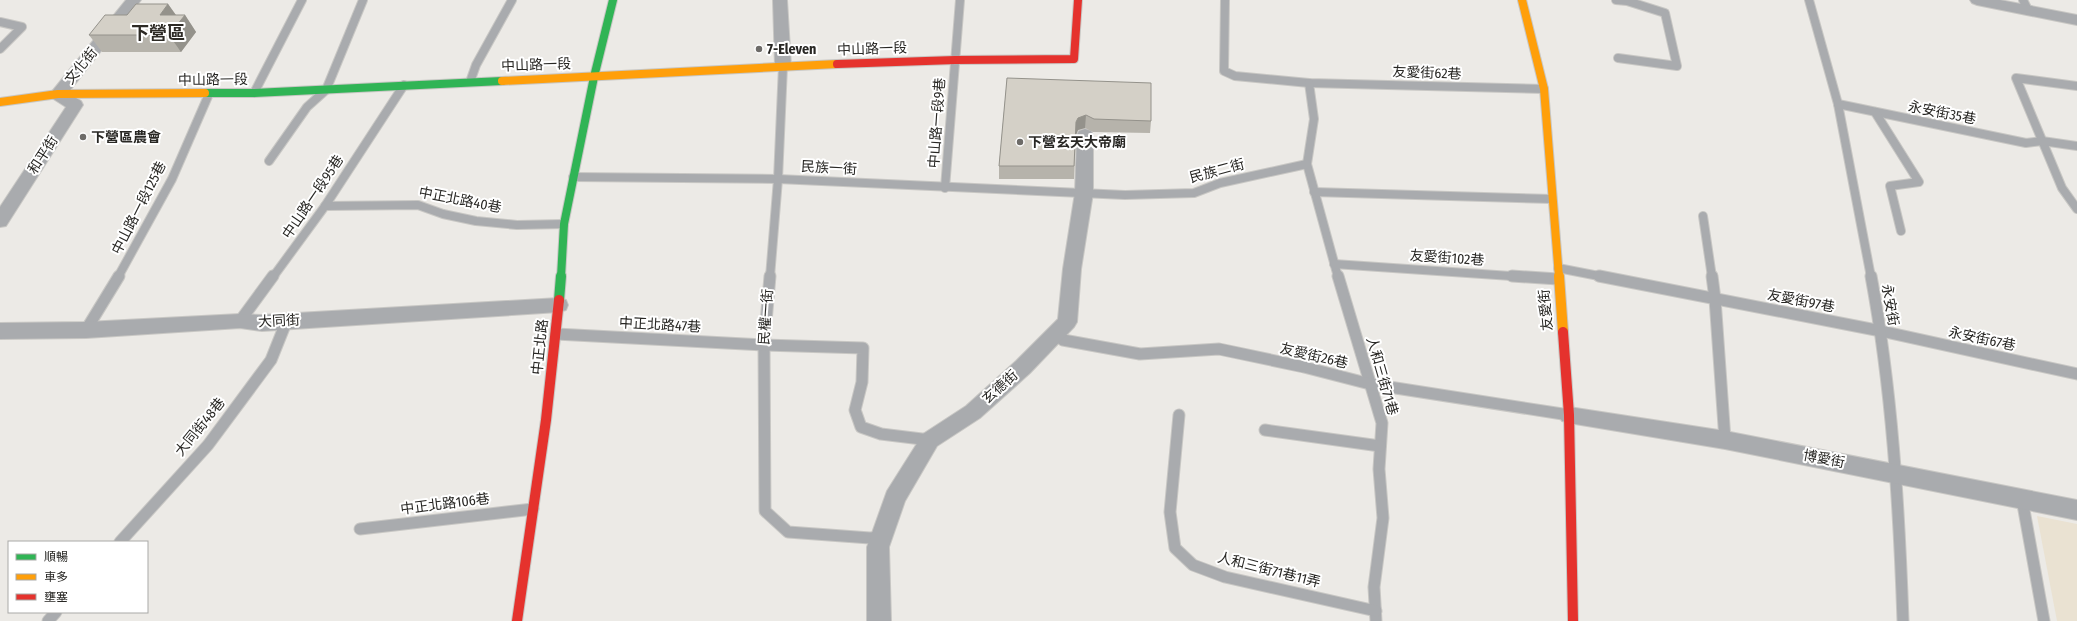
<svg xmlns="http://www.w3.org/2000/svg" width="2077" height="621" font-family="'Fira Sans Condensed','Noto Sans TC',sans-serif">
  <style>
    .green { fill: #eae2d2 }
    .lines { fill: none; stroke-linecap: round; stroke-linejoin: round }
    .lane-far1-casing { stroke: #c8c7c4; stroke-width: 10 }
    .lane-casing { stroke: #c8c7c4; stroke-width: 13 }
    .street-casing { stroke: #c8c7c4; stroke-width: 2 }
    .fast-far1-casing { stroke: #c8c7c4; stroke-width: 10 }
    .fast-casing { stroke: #c8c7c4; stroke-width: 12 }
    .slow-far1-casing { stroke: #c8c7c4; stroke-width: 10 }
    .slow-casing { stroke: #c8c7c4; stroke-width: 12 }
    .jam-far1-casing { stroke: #c8c7c4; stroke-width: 10 }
    .jam-casing { stroke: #c8c7c4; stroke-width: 12 }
    .lane-far1 { stroke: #a9abae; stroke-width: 8 }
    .lane { stroke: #a9abae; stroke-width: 11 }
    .street { fill: #a9abae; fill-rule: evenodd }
    .fast-far1 { stroke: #30b455; stroke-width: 8 }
    .fast { stroke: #30b455; stroke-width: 10 }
    .slow-far1 { stroke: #ff9f0a; stroke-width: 8 }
    .slow { stroke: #ff9f0a; stroke-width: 10 }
    .jam-far1 { stroke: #e5322d; stroke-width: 8 }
    .jam { stroke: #e5322d; stroke-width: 10 }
    .wall { fill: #b6b3ab }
    .shaded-wall { fill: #94928b }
    .building { fill: #d4d0c7; stroke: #94928b }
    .poi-dot { fill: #6d6b68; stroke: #fff; stroke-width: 1.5 }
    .labels { text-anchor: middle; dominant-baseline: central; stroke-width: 4; stroke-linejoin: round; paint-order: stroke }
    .poi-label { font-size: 14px; font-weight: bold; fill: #282724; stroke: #fff; text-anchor: start }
    .street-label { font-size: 14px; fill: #282724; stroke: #fff }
    .district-label { font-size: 18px; font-weight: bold; fill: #2d2a25; stroke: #fff }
  </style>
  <rect width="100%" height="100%" fill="#eceae6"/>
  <polygon class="green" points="2037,516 2077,524 2077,621 2057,621"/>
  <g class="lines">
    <g class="lane-far1-casing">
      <g id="lane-far1">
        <polyline points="1225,0 1224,71 1235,76 1309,83 1544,89"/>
        <polyline points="1616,0 1627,1 1665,13 1677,66 1618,58"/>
        <polyline points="1809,0 1838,104 1871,277"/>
        <polyline points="2023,0 2028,10"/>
        <polyline points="0,22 22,27 0,49"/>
        <polyline points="470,82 476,65 512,0"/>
        <polyline points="1309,83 1314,119 1307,164 1338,277"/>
        <polyline points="2077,86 2016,78 2062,188 2077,209"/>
        <polyline points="254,93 302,0"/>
        <polyline points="1838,104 2026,143 2042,141 2077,146"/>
        <polyline points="1875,112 1919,182 1890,186 1901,231"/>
        <polyline points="269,161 307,107 326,90 363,0"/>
        <polyline points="573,177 778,179 1125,195 1194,193 1220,183 1307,164"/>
        <polyline points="945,188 960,0"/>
        <polyline points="1314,192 1552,199"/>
        <polyline points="325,206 418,205 443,214 476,221 517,225 564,224"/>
        <polyline points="1703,216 1712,277"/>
        <polyline points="1334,264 1527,277"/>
        <polyline points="1558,268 1604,277"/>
        <polyline points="118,277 172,179 209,94"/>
        <polyline points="273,277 325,206 404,85"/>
        <polyline points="770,277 778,179 783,66"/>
      </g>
    </g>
    <g class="lane-casing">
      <g id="lane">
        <polyline points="770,276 764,345 765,511 788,532 870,538 881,537"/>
        <polyline points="1338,276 1382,423 1379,469 1383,518 1374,587 1376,621"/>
        <polyline points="1512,276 1558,279"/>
        <polyline points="1599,276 1881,331 2077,374"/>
        <polyline points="1712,276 1715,299 1725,440"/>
        <path d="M1871 276C1892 389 1899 506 1903 621"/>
        <polyline points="240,321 273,276"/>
        <polyline points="86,330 119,276"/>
        <polyline points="556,334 764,345 863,348 862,382 855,410 861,427 881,434 930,440"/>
        <polyline points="1055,334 1063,340 1140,354 1219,349 1304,367 1370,384 1569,415"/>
        <polyline points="1179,415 1170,512 1175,548 1193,565 1225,577 1376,611"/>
        <polyline points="1265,430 1380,446"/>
        <polyline points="2022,499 2044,621"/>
        <polyline points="360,529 533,509"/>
        <polyline points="120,542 208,445 271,360 287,320"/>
        <polyline points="48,621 56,612"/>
      </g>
    </g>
    <g class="street-casing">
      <g id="street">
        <polygon points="126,0 141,0 68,93 81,101 83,105 6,226 0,227 0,207 66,107 52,98 50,94"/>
        <polygon points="773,0 787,0 791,66 789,70 783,71 777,70 775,66"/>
        <polygon points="1970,0 2000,0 2077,15 2077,25 1977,5 1972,3"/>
        <polygon points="1085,129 1091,131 1093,135 1093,193 1081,269 1077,322 1074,327 1030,373 980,418 937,446 905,501 889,547 891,621 867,621 867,547 887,491 923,434 966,406 1016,361 1058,319 1063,269 1075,193 1077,135 1079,131"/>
        <polygon points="559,298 566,300 568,305 566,310 559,312 262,331 240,328 86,338 0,339 0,323 86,322 240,314 262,315"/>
        <polygon points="1569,407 1725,431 2077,500 2077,520 1725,449 1569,423 1562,421 1559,415 1562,409"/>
      </g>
    </g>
    <g class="fast-far1-casing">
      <g id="fast-far1">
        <polyline points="205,93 254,93 502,81"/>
        <polyline points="561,277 564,224 594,77 613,0"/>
      </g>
    </g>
    <g class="fast-casing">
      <polyline id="fast" points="559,300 561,276"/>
    </g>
    <g class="slow-far1-casing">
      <g id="slow-far1">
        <polyline points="1522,0 1544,89 1559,277"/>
        <polyline points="502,81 837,64"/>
        <polyline points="0,102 58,94 205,93"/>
      </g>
    </g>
    <g class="slow-casing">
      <polyline id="slow" points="1559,276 1563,332"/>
    </g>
    <g class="jam-far1-casing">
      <polyline id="jam-far1" points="837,64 955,60 1074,59 1078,0"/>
    </g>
    <g class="jam-casing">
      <g id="jam">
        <polyline points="1563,332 1569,415 1573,621"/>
        <polyline points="517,621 546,420 559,300"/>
      </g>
    </g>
    <use href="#lane-far1" class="lane-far1"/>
    <use href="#lane" class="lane"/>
    <use href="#street" class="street"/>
    <use href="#fast-far1" class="fast-far1"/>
    <use href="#fast" class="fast"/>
    <use href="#slow-far1" class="slow-far1"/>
    <use href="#slow" class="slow"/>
    <use href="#jam-far1" class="jam-far1"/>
    <use href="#jam" class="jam"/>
  </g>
  <g class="wall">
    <polygon points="168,4 176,15 185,15 196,32 181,52 102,52 89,35"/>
    <polygon points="1007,78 1151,121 1150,133 1093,132 1085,128 1078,130 1076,135 1074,179 999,179 999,166"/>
  </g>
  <g class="shaded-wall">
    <polygon points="168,4 180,21 160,15"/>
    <polygon points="185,15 196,32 181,52 169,35"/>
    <polygon points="1086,115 1085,128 1078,130 1076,135 1076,122 1078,118"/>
  </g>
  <g class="building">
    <polygon points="136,4 168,4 160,15 185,15 169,35 89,35 105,15 127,15"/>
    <polygon points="1007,78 1151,83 1151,121 1094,119 1086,115 1078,118 1076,122 1074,166 999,166"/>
  </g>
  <g class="poi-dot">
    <circle cx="759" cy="49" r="4"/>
    <circle cx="83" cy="137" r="4"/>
    <circle cx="1020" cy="142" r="4"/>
  </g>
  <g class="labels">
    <g class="poi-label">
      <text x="767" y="49">7-Eleven</text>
      <text x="91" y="137">下營區農會</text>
      <text x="1028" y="142">下營玄天大帝廟</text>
    </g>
    <g class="street-label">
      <text transform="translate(872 49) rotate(-2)">中山路一段</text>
      <text transform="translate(536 65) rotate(-2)">中山路一段</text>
      <text transform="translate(81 66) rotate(-51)">文化街</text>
      <text transform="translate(1427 73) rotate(2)">友愛街62巷</text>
      <text transform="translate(213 80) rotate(-1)">中山路一段</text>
      <text transform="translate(1942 113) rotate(11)">永安街35巷</text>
      <text transform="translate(937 123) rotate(-86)">中山路一段9巷</text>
      <text transform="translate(43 155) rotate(-57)">和平街</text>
      <text transform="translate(829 168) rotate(3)">民族一街</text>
      <text transform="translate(1217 171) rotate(-15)">民族二街</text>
      <text transform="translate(313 197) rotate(-56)">中山路一段95巷</text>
      <text transform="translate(460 200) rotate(11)">中正北路40巷</text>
      <text transform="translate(139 208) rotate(-63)">中山路一段125巷</text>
      <text transform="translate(1447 258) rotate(4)">友愛街102巷</text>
      <text transform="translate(1801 301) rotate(11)">友愛街97巷</text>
      <text transform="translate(1890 305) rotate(80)">永安街</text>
      <text transform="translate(1546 310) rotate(-95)">友愛街</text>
      <text transform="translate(766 317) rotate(-86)">民權一街</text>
      <text transform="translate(279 321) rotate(-3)">大同街</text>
      <text transform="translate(660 325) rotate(3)">中正北路47巷</text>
      <text transform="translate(1982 339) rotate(12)">永安街67巷</text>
      <text transform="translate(540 347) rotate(-84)">中正北路</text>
      <text transform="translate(1314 356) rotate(13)">友愛街26巷</text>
      <text transform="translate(1382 376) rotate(74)">人和三街71巷</text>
      <text transform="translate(1000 387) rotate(-42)">玄德街</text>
      <text transform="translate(200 427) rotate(-51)">大同街48巷</text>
      <text transform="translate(1824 459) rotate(11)">博愛街</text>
      <text transform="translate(445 504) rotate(-7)">中正北路106巷</text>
      <text transform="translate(1269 570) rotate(14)">人和三街71巷11弄</text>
    </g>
    <g class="district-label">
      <text x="158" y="33">下營區</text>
    </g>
  </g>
  <rect x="8" y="541" width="140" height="72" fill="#ffffff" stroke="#a9a9a7"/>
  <rect x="16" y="554" width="20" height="6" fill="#30b455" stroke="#a9a9a7"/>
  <text x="44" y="561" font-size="12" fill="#282724">順暢</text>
  <rect x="16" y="574" width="20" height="6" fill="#ff9f0a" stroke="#a9a9a7"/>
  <text x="44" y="581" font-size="12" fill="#282724">車多</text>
  <rect x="16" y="594" width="20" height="6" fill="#e5322d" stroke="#a9a9a7"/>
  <text x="44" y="601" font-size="12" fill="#282724">壅塞</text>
</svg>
